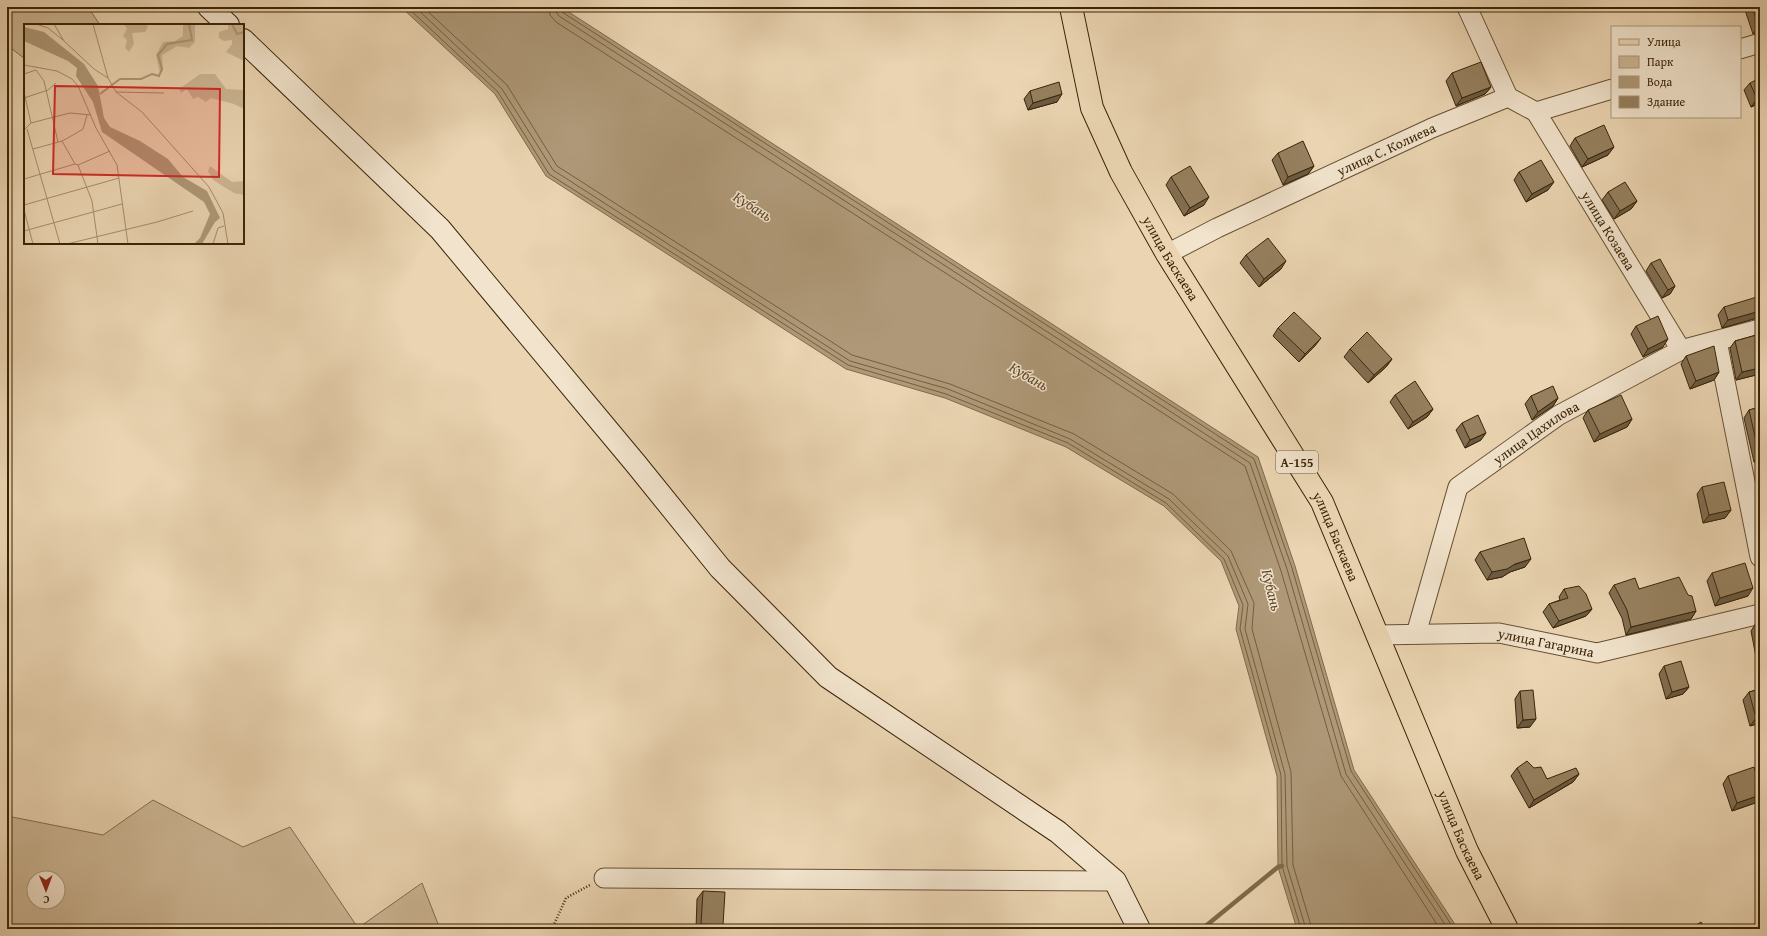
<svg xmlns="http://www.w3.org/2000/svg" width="1767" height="936" font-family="'Gentium Book Plus',serif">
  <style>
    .green { fill: #ccb694; stroke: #846d4d; fill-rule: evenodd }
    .water { fill: #ae9877; stroke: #806a4a }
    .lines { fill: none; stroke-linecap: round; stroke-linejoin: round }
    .shore { stroke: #745e3e; stroke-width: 1 }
    .stream { stroke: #806a4a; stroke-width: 4.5 }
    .street-casing { stroke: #675031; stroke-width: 21 }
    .secondary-casing { stroke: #3b2406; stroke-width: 24 }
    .primary-casing { stroke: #3b2406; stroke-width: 24 }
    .path { stroke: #3b2406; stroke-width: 2.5; stroke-dasharray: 1 2; stroke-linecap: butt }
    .street { stroke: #f1e3cc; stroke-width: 19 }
    .secondary { stroke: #f1e3cc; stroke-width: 22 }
    .primary { stroke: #ead4b1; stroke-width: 22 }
    .wall { fill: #816e52; stroke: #3b2406 }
    .shaded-wall { fill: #695a42; stroke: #3b2406 }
    .building { fill: #96805f; stroke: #3b2406 }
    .labels { text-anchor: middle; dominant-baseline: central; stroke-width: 3; stroke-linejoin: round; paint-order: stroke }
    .shield { fill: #f1e3cc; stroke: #725d41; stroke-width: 1 }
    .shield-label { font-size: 13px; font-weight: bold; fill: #3b2406 }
    .street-label { font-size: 14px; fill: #3b2406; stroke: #f1e3cc }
    .water-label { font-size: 15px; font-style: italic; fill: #5e4728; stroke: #f1e3cc }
    .inset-river { fill: none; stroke: #ae9877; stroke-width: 2 }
    .inset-road { fill: none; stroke: #a48e6d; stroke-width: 1 }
    .view { fill: #d62828; fill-opacity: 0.15; stroke: #d62828; stroke-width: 2 }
    .inset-edge { fill: none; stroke: #3b2406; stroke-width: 2 }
  </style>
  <rect width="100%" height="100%" fill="#ead4b1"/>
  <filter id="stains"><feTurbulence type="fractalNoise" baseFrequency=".005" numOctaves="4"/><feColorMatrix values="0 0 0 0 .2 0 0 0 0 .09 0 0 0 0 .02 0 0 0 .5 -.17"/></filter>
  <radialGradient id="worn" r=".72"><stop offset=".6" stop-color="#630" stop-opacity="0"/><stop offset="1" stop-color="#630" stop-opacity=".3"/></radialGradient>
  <g class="green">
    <polygon points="7,7 88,7 100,25 25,25 25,59 7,45"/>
    <path d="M153 800 243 847 290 827 358 928 422 883 440 929H7V816L103 835ZM34 878H58V902H34Z"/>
  </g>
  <polygon class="water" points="401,7 561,7 1258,457 1295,566 1354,770 1458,929 1297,929 1278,867 1277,776 1236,629 1239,606 1221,561 1164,506 1066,447 945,398 846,369 546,176 495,94"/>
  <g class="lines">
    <g class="shore">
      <polyline points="407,7 498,92 549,174 848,365 946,394 1068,443 1166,503 1224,559 1243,605 1240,629 1281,775 1282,866 1301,929"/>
      <polyline points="415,7 502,89 553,170 850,361 948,389 1070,439 1169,499 1228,556 1248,604 1245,629 1285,774 1287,866 1306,929"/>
      <polyline points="423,7 507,85 557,166 852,355 950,384 1074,434 1173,494 1231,551 1254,603 1252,629 1291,772 1293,865 1312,929"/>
      <polyline points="549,7 550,15 556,22 1245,466 1281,571 1341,776 1440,929"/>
      <polyline points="555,7 556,12 559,16 1250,463 1287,569 1346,774 1448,929"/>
      <polyline points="560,7 562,12 1254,459 1292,568 1351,771 1454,929"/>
    </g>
    <polyline class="stream" points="1202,929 1278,867 1282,866"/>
    <g class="street-casing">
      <g id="street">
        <polyline points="1467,7 1508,97"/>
        <polyline points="1740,49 1760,43"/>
        <path id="s1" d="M1536 112 1681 350"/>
        <path id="s2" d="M1167 254 1217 228 1432 128 1508 97 1536 112 1612 89"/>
        <polyline points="1717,341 1760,557"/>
        <path id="s3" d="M1416 634 1458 487 1559 415 1681 350 1760 329"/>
        <path id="s4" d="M1376 635 1499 633 1597 653 1760 614"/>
        <polyline points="604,878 1115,881"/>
      </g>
    </g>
    <g class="secondary-casing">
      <g id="secondary">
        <polyline points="209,7 228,25"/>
        <polyline points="243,40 440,229 636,464 720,568 828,677 1058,832 1115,881 1139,929"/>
      </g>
    </g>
    <g class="primary-casing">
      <g id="primary">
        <path id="s5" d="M1071 7 1092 108 1121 172 1167 254 1322 502 1467 851 1507 929"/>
      </g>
    </g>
    <polyline class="path" points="552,929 566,898 590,885"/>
    <use href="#street" class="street"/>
    <use href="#secondary" class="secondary"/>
    <use href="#primary" class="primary"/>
  </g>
  <g class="wall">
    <polygon points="1744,7 1760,7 1760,32 1753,34"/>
    <polygon points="1452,73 1491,87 1485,94 1456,106 1446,81"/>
    <polygon points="1750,83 1760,103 1751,107 1744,90"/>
    <polygon points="1030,91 1057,102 1028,110 1024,99"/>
    <polygon points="1575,138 1608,155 1582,167 1570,146"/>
    <polygon points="1278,153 1314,166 1308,174 1283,185 1272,160"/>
    <polygon points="1519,172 1548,190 1526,202 1514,180"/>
    <polygon points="1171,177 1204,205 1184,216 1166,185"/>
    <polygon points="1608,192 1637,201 1631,209 1614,219 1602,200"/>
    <polygon points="1246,255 1281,269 1259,287 1240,263"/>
    <polygon points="1651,263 1675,286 1670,294 1662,298 1646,271"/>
    <polygon points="1724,307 1757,318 1722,328 1718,315"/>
    <polygon points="1636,326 1663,347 1643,357 1631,334"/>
    <polygon points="1278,328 1315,346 1299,362 1273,336"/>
    <polygon points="1760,334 1760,374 1736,380 1730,348 1735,341"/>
    <polygon points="1350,349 1392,359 1386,367 1368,383 1344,357"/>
    <polygon points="1686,356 1719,372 1714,380 1690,389 1681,364"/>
    <polygon points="1395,395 1433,409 1427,417 1408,429 1390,402"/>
    <polygon points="1531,396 1558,398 1553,406 1532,420 1525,404"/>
    <polygon points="1760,407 1760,461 1754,462 1744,418 1749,410"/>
    <polygon points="1588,410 1632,419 1627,427 1594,442 1583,418"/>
    <polygon points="1462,423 1481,440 1465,448 1456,430"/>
    <polygon points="1702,487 1731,510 1725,518 1703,523 1697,494"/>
    <polygon points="1480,552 1525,567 1510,572 1502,577 1487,580 1475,560"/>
    <polygon points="1712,573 1748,596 1715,606 1707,581"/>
    <polygon points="1614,585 1639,589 1696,611 1691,619 1626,635 1622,618 1609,593"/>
    <polygon points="1564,589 1592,609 1586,616 1553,628 1543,612 1549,604 1560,600 1559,597"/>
    <polygon points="1760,622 1760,662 1757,662 1751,631 1756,623"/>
    <polygon points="1664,666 1689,687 1683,694 1666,699 1659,674"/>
    <polygon points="1760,689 1760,723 1750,726 1743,700 1749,692"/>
    <polygon points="1520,691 1530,727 1517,728 1515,699"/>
    <polygon points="1517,768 1534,768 1547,779 1579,774 1573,782 1529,808 1511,776"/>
    <polygon points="1728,776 1758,802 1732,811 1723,784"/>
    <polygon points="703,891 721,929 696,929 697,899"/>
  </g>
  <g class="shaded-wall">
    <polygon points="1760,25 1760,32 1753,34 1759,26"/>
    <polygon points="1491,87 1485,94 1456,106 1462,98"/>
    <polygon points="1062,94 1057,102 1028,110 1033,103"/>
    <polygon points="1760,97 1760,103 1751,107 1757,99"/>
    <polygon points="1614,147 1608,155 1582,167 1588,159"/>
    <polygon points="1314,166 1308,174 1283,185 1288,177"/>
    <polygon points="1554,182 1548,190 1526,202 1532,194"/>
    <polygon points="1209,197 1204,205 1184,216 1190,208"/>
    <polygon points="1637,201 1631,209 1614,219 1620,211"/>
    <polygon points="1286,261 1281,269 1259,287 1264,279"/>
    <polygon points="1675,286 1670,294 1662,298 1668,290"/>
    <polygon points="1760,311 1760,318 1757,318 1722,328 1728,320"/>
    <polygon points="1321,338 1315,346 1299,362 1305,354"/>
    <polygon points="1668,339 1663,347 1643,357 1648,349"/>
    <polygon points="1392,359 1386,367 1368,383 1374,375"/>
    <polygon points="1760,368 1760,374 1736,380 1742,372"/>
    <polygon points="1719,372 1714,380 1690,389 1696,381"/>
    <polygon points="1558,398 1553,406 1532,420 1538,412"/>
    <polygon points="1433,409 1427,417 1408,429 1413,422"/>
    <polygon points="1632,419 1627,427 1594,442 1600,434"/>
    <polygon points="1486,433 1481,440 1465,448 1470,440"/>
    <polygon points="1759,454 1760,454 1760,461 1754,462"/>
    <polygon points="1731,510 1725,518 1703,523 1709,515"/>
    <polygon points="1531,559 1525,567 1510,572 1502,577 1487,580 1492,572"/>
    <polygon points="1753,588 1748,596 1715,606 1720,598"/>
    <polygon points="1592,609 1586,616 1553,628 1559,621"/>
    <polygon points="1696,611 1691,619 1626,635 1631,627"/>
    <polygon points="1689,687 1683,694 1666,699 1672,692"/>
    <polygon points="1760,716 1760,723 1750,726 1756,718"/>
    <polygon points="1536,719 1530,727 1517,728 1523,720"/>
    <polygon points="1579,774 1573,782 1529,808 1534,800"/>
    <polygon points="1760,795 1760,799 1758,802 1732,811 1737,803"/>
    <polygon points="701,924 723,925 721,929 698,929"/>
  </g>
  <g class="building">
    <polygon points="1752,7 1760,7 1760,25 1759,26"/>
    <polygon points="1481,62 1491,87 1462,98 1452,73"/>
    <polygon points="1760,78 1760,97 1757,99 1750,83"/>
    <polygon points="1059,82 1062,94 1033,103 1030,91"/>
    <polygon points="1604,125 1614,147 1588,159 1575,138"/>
    <polygon points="1303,141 1314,166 1288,177 1278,153"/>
    <polygon points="1541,160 1554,182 1532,194 1519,172"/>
    <polygon points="1190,166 1209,197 1190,208 1171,177"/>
    <polygon points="1625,182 1637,201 1620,211 1608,192"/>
    <polygon points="1268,238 1286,261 1264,279 1246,255"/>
    <polygon points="1660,259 1675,286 1668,290 1651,263"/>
    <polygon points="1760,296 1760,311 1728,320 1724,307"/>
    <polygon points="1294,312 1321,338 1305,354 1278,328"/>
    <polygon points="1658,316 1668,339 1648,349 1636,326"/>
    <polygon points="1367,332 1392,359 1374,375 1350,349"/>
    <polygon points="1760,334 1760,368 1742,372 1735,341"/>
    <polygon points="1714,346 1719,372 1696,381 1686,356"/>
    <polygon points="1415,381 1433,409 1413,422 1395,395"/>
    <polygon points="1553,386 1558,398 1538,412 1531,396"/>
    <polygon points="1621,395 1632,419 1600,434 1588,410"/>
    <polygon points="1760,407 1760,454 1759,454 1749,410"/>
    <polygon points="1478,415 1486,433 1470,440 1462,423"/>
    <polygon points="1724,482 1731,510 1709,515 1702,487"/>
    <polygon points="1524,538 1531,559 1515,564 1507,569 1492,572 1480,552"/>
    <polygon points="1745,563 1753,588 1720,598 1712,573"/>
    <polygon points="1679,577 1688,595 1692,596 1696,611 1631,627 1627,610 1614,585 1635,578 1639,589"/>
    <polygon points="1579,586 1586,594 1592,609 1559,621 1549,604 1568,598 1564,589"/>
    <polygon points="1760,622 1760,641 1756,623"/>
    <polygon points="1681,661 1689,687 1672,692 1664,666"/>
    <polygon points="1760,689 1760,716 1756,718 1749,692"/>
    <polygon points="1533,690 1536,719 1523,720 1520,691"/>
    <polygon points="1527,761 1534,768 1541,767 1547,779 1576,768 1579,774 1534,800 1517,768"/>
    <polygon points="1754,767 1760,784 1760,795 1737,803 1728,776"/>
    <polygon points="703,891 725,892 723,925 701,924"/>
    <polygon points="1701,922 1706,929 1690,929"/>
  </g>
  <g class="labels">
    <rect class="shield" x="1276" y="451" width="42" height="22" rx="3"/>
    <g class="shield-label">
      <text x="1297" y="462">А-155</text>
    </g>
    <g class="street-label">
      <text stroke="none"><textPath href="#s2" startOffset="243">улица С. Колиева</textPath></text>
      <text stroke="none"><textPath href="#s1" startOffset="139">улица Козаева</textPath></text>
      <text stroke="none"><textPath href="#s5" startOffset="273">улица Баскаева</textPath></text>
      <text stroke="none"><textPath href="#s3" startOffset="248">улица Цахилова</textPath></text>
      <text stroke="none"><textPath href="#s5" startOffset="597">улица Баскаева</textPath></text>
      <text stroke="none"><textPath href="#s4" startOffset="171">улица Гагарина</textPath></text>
      <text stroke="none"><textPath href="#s5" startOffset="921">улица Баскаева</textPath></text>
    </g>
    <g class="water-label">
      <text transform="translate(753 206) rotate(32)">Кубань</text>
      <text transform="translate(1029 376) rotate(30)">Кубань</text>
      <text transform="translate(1272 590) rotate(76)">Кубань</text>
    </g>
  </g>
  <g transform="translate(24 24)">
    <rect width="220" height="220" fill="#ead4b1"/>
    <path d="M100 0H122L124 3 121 8 108 9 110 20 105 28 101 24 103 16 99 12 103 5ZM159 0H171V18L165 24 153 22 138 31 139 47 136 49 132 31 139 18 151 17 159 12ZM204 0H220V37L202 28 208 20V16L200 17 195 14V8L204 5ZM176 50H191L202 65 220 66V85L210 80 187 74 182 78 174 73 169 75 163 65 157 69 155 65ZM186 142 208 158 220 157V171L210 169 189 156 184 147Z" fill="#ccb694"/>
    <path d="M0 3 20 8 60 40 74 62 80 94 86 103 116 117 144 135 159 153 183 167 196 194 191 198 178 220H170L176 214 186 190 180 178 78 108 69 78 52 52 53 44 44 37 0 17Z" fill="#ae9877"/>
    <path class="inset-river" d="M208 0 213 10 220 8M76 70 96 55H117L128 50 135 52 138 45 134 31 143 20 168 16 165 0"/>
    <path class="inset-road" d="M12 0 24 4 39 16M30 0 40 17 70 45 84 54 92 68 118 88 185 163 199 189 204 220M69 0 84 54M0 41 33 47 48 55 54 62 72 104 93 141 104 220M0 50 12 46 20 57 34 118M0 68 7 99M92 68 140 69M0 74 24 66 32 59M3 105 36 220M0 106 7 99 30 93 46 89 67 91M38 117 51 140M9 125 38 117 49 111 59 105 63 91M54 141 68 177 74 220M0 155 51 140 54 141 86 127M0 181 95 154M0 186 9 220M0 207 98 180M43 220 133 198 169 187M189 220 194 204 200 202"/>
    <path class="view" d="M31 62 196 65 195 153 29 150Z"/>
    <rect width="220" height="220" class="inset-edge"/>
  </g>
  <rect width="1767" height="936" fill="none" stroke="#ead4b1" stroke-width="24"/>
  <rect x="8" y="8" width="1751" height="920" fill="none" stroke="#3b2406" stroke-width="2"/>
  <rect x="12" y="12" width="1743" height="912" fill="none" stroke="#3b2406"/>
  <rect x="1611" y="26" width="130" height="92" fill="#f1e3cc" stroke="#a8977d"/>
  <rect x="1619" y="39" width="20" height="6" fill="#ead4b1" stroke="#a8977d"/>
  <text x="1647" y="46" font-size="12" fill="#3b2406">Улица</text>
  <rect x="1619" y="56" width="20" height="12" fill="#ccb694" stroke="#a8977d"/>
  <text x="1647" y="66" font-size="12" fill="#3b2406">Парк</text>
  <rect x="1619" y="76" width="20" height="12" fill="#ae9877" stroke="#a8977d"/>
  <text x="1647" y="86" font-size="12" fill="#3b2406">Вода</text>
  <rect x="1619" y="96" width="20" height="12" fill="#96805f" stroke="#a8977d"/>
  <text x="1647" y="106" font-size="12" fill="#3b2406">Здание</text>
  <g transform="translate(46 890) rotate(179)"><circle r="19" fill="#f1e3cc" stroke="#a8977d"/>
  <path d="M0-3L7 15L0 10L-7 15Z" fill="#8f2418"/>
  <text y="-6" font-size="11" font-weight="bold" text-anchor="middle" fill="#3b2406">С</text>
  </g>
  <rect width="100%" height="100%" filter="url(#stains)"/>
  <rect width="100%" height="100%" fill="url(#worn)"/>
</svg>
